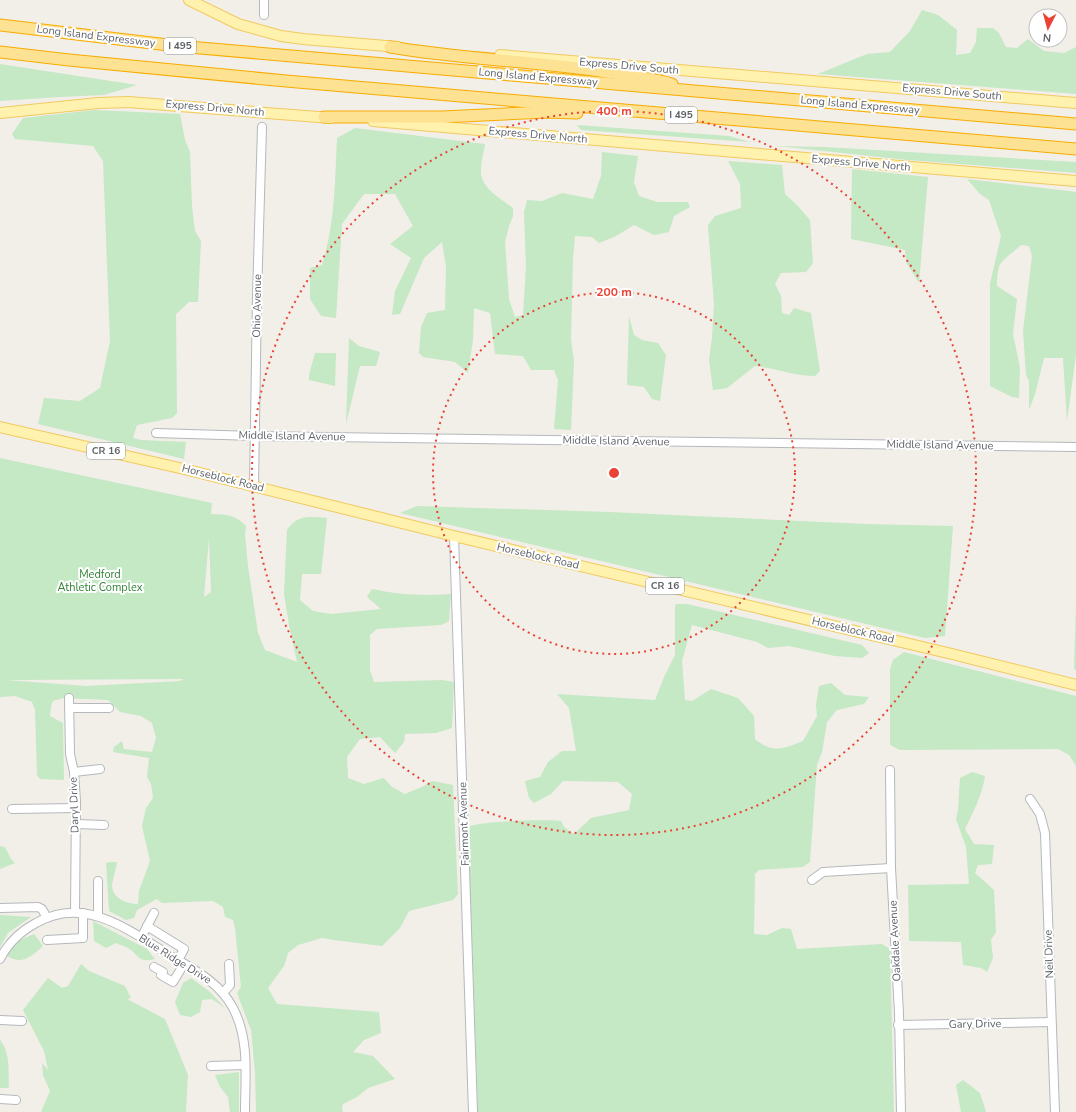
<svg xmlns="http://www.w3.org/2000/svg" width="1076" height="1112" font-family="'Nunito Sans',sans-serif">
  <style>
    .green { fill: #c5e8c5; fill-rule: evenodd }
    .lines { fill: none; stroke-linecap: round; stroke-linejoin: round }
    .minor-casing { stroke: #b5b8bc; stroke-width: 10 }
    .major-casing { stroke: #f2c960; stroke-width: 12 }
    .highway-casing { stroke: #f9ab00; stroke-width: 13 }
    .minor { stroke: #fff; stroke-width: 8 }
    .major { stroke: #fff2af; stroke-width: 10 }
    .highway { stroke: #fde293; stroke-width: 11 }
    .ring { fill: none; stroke: #ea4335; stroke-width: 2; stroke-dasharray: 2 4 }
    .labels { text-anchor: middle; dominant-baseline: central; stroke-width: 4; stroke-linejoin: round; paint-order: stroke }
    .shield { fill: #fff; stroke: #8f9295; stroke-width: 1 }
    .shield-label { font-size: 10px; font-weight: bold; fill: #5f6368 }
    .street-label { font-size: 11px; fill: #5f6368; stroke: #fff }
    .park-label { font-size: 11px; fill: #348238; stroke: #fff }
    .centre { fill: #ea4335; stroke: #fff; stroke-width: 2 }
    .ring-label { font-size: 12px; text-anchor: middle; font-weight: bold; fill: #ea4335; stroke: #fff; stroke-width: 4; stroke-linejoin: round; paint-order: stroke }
  </style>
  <rect width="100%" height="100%" fill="#f1efe8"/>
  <g class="green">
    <polygon points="922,10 938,15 957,30 956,55 970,53 976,42 977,28 993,28 999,33 1006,47 1017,48 1028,39 1044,51 1064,53 1076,47 1076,94 818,74 867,54 890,52 910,31"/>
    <polygon points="0,64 137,85 104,95 59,97 0,101"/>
    <polygon points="94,110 180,114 185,140 190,152 192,206 195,231 201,241 198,302 189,302 176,314 177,413 172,418 137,425 133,438 141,440 186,442 184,459 38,424 44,398 80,401 100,388 110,341 103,161 93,146 15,139 12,134 23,118"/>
    <polygon points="577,125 729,136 750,142 581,130"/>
    <path d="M355 128 485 144C484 152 481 161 481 170 480 188 500 198 513 208V216L509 226 505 242 509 299 515 317 523 315 526 266 524 212 527 200 542 201 562 193 593 199 601 176 602 152 638 156 634 182 639 196 657 202H688L690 207 674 216 669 232 654 235 634 225 616 236 599 243 592 237 575 236 573 258 571 340 574 360 571 430 554 429 558 380 554 370H531L523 356 495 354 490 313 474 308 473 340 468 373 455 362 423 357 419 353 421 327 427 313 445 310 446 267 442 242 424 258 400 314 392 315 395 291 411 258 390 244 413 226 395 194H364L342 224 336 318 321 316 310 299V268L322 265C335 224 335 181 337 138Z"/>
    <polygon points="777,146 825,147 1076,162 1076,173 908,160"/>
    <path d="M728 161 782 165 785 194 798 206 810 220 813 263 806 272 781 273 775 284 781 296 782 313 789 315 794 308 811 313 820 371 815 376C794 376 775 368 755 366L727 388 713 390 709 360 712 337 714 304 708 225 715 216 741 208 740 184Z"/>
    <polygon points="852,169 928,177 919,283 906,262 905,250 851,239"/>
    <path d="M967 179 1076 192V355L1067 421 1063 358H1044L1035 394 1029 410V381L1026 375 1023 331 1032 256 1029 246 1021 245C1016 250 1000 261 999 267 997 273 997 280 997 286L1017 299 1013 334 1020 368 1019 398 1012 397 990 386V284L1001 236 989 200 980 194Z"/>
    <polygon points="629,316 634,335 642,340 658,343 666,355 660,401 652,399 644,387 627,385"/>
    <polygon points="349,338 359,346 380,352 376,366 360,366 346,424"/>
    <polygon points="315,353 336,353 335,386 309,380 309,375"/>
    <path d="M0 458 212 503 211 514C227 515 234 514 246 526L245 535 248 566 258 633 265 650 297 662 289 625 284 594 287 530C298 514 309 517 327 518L321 574H302L300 600 313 611 331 614 381 609 367 597 372 589C401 595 422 596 451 594L449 621 441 625 377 629 370 635V670L374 682 442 680 454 682 452 728 436 733 405 734 404 742 395 753 380 737 360 739 347 757 348 778 364 784 384 778 392 787 405 794 424 786 432 781 453 785 458 894 453 900 409 911 400 928 382 946 334 940 322 938 298 945 288 953 284 966 268 988 277 1004 379 1012 381 1033 364 1040 353 1052 373 1056 395 1079 368 1088 357 1097 343 1104 342 1109 343 1112H256L255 1073 251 1030 237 993 241 987 235 928 233 920 225 917 223 907 213 901 162 903 157 899 137 910 134 918 126 920 109 911 106 863 110 862H117C116 869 113 877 112 885 112 898 127 904 138 904L139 891 150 861 142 826 146 808 153 798 151 784 147 777 149 758 113 752 114 747 122 741 124 749 152 752 156 738 152 723 141 716 120 712 108 700 63 698 53 701 51 706 50 716 63 723 64 780 40 779 37 775 35 710 32 702 15 696 0 697ZM209 538 211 592 204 597ZM184 679 180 681 86 686 6 680Z"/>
    <polygon points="417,506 609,512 866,524 953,526 945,636 925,638 400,513"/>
    <path d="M676 604H687L862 645 869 653 862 658 835 656 789 646 768 648 757 642 692 625 682 661 685 700 692 701 711 689 738 698 754 716 755 739C773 754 783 749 803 741L817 716 816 705 819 686 831 683 845 695 869 697 864 704 837 710 827 722 822 752 817 765 810 862 803 867 759 870 755 874 754 934 767 935 782 928 791 929 797 949 882 944 890 949 894 1112H478L468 827C478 821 547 819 561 821L564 827 574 834 591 818 629 810 632 794 618 782 563 781 551 794 534 803 529 798 525 781 540 777 548 762 562 751H576L569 708 557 694 655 700 664 677 675 655V607Z"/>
    <polygon points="1076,606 1076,671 1074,668"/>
    <polygon points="904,652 1076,696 1076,766 1069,755 1058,749 900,750 890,745 890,669 893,660"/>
    <path d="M972 772 985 776C982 796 973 812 965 829L974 844 994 845 992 864 978 865 975 873 994 890 996 932 991 940 993 958 987 972 981 968 963 965 961 942 909 941 908 885 969 884 966 847 956 819 958 810 960 778Z"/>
    <polygon points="0,846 5,847 11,859 15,863 0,869"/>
    <polygon points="0,915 31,917 8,933 0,947"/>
    <path d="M93 921 147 949 155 959C138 963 140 956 128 948 125 946 120 945 116 943L106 948 94 941Z"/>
    <path d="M34 934 43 946C31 957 21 966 6 955L20 940Z"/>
    <polygon points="81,964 89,971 125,986 131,998 127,999 165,1019 188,1075 186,1112 41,1112 50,1091 43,1075 42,1063 48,1070 44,1051 23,1010 48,978 62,988 68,986"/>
    <polygon points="191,978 210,992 225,1008 212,999 202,1000 200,1012 191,1017 180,1015 175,1002 183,983"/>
    <path d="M0 1040C11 1053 8 1072 9 1088H0Z"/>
    <polygon points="239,1072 239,1112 230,1112 228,1097 220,1087 215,1075"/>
    <polygon points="963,1080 980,1093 986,1112 961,1112 956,1085"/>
  </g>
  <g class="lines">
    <g class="minor-casing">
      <g id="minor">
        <polyline points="264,15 264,0"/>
        <polyline points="156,433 255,436 1076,447"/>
        <polyline points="254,486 257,297 262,127"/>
        <polyline points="454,536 473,1112"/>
        <polyline points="69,698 70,754 74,772 76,801 75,912"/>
        <polyline points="69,708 109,708"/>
        <polyline points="890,770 891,868 899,1013 901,1112"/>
        <polyline points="74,772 100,769"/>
        <polyline points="1030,799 1040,814 1045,833 1055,1112"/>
        <polyline points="12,809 76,808"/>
        <polyline points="76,824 104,825"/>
        <polyline points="812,880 823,872 891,868"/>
        <polyline points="98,881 98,916"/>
        <polyline points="0,908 38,907 42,909 47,918"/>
        <polyline points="147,926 184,949 178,960"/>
        <polyline points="141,938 154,913"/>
        <polyline points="47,940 83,938 83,913"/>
        <path d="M0 959C8 943 21 931 36 923 83 896 126 928 166 953 191 968 219 981 233 1008 250 1040 245 1077 245 1112"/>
        <polyline points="154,967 163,972 161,975 173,982 184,964"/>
        <polyline points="223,993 230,985 229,964"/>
        <polyline points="0,1020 22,1021"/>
        <polyline points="898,1025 1051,1022"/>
        <polyline points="211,1066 245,1065"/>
        <polyline points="0,1099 16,1100"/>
      </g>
    </g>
    <g class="major-casing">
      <g id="major">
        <polyline points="189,0 238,24 281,36 303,39 398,47"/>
        <polyline points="500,55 1076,103"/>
        <polyline points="0,113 98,103 128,102 331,118"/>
        <polyline points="373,121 1076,181"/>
        <polyline points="0,427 184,469 454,536 952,654 1076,685"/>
      </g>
    </g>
    <g class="highway-casing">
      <g id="highway">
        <polyline points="0,25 177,46 1076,124"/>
        <path d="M390 47C461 59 534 61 606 72 628 75 650 78 672 84"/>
        <polyline points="0,52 69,60 286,81 1076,149"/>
        <polyline points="324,117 442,117 547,112 577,113"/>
      </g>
    </g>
    <use href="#minor" class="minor"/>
    <use href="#major" class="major"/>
    <use href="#highway" class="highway"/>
  </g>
  <g class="ring">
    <circle cx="614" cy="473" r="181"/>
    <circle cx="614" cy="473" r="362"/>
  </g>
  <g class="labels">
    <g class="shield">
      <rect x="164" y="38" width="32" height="16" rx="3"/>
      <rect x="665" y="107" width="32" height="16" rx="3"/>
      <rect x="87" y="443" width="38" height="16" rx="3"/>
      <rect x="646" y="578" width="38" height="16" rx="3"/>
    </g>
    <g class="shield-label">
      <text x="180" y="46">I 495</text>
      <text x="681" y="115">I 495</text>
      <text x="106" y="451">CR 16</text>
      <text x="665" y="586">CR 16</text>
    </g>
    <g class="street-label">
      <text transform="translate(96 36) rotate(7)">Long Island Expressway</text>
      <text transform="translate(629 66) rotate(5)">Express Drive South</text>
      <text transform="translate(538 77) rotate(5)">Long Island Expressway</text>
      <text transform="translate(952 92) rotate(5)">Express Drive South</text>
      <text transform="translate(860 105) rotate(5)">Long Island Expressway</text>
      <text transform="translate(215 108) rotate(5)">Express Drive North</text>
      <text transform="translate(538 135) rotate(5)">Express Drive North</text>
      <text transform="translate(861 163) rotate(5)">Express Drive North</text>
      <text transform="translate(257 306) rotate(-89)">Ohio Avenue</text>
      <text transform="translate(292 436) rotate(1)">Middle Island Avenue</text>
      <text transform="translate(616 441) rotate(1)">Middle Island Avenue</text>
      <text transform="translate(940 445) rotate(1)">Middle Island Avenue</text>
      <text transform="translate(223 478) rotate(14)">Horseblock Road</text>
      <text transform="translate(538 556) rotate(13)">Horseblock Road</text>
      <text transform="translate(853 630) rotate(13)">Horseblock Road</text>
      <text transform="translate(74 805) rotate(-92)">Daryl Drive</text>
      <text transform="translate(464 824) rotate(-92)">Fairmont Avenue</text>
      <text transform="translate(895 941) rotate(-93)">Oakdale Avenue</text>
      <text transform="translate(1049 954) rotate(-92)">Neil Drive</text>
      <text transform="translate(175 959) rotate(32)">Blue Ridge Drive</text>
      <text transform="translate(975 1024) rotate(-1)">Gary Drive</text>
    </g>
    <g class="park-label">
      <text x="100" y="574">Medford<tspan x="100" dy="13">Athletic Complex</tspan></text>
    </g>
  </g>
  <circle cx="614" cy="473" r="6" class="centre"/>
  <g class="ring-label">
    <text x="614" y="115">400 m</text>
    <text x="614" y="296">200 m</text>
  </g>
  <g transform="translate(1048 28) rotate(186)"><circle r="19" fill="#ffffff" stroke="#bfc1c3"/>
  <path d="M0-3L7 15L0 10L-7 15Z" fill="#ea4335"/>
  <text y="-6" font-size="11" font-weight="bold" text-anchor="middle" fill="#5f6368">N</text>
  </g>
</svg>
